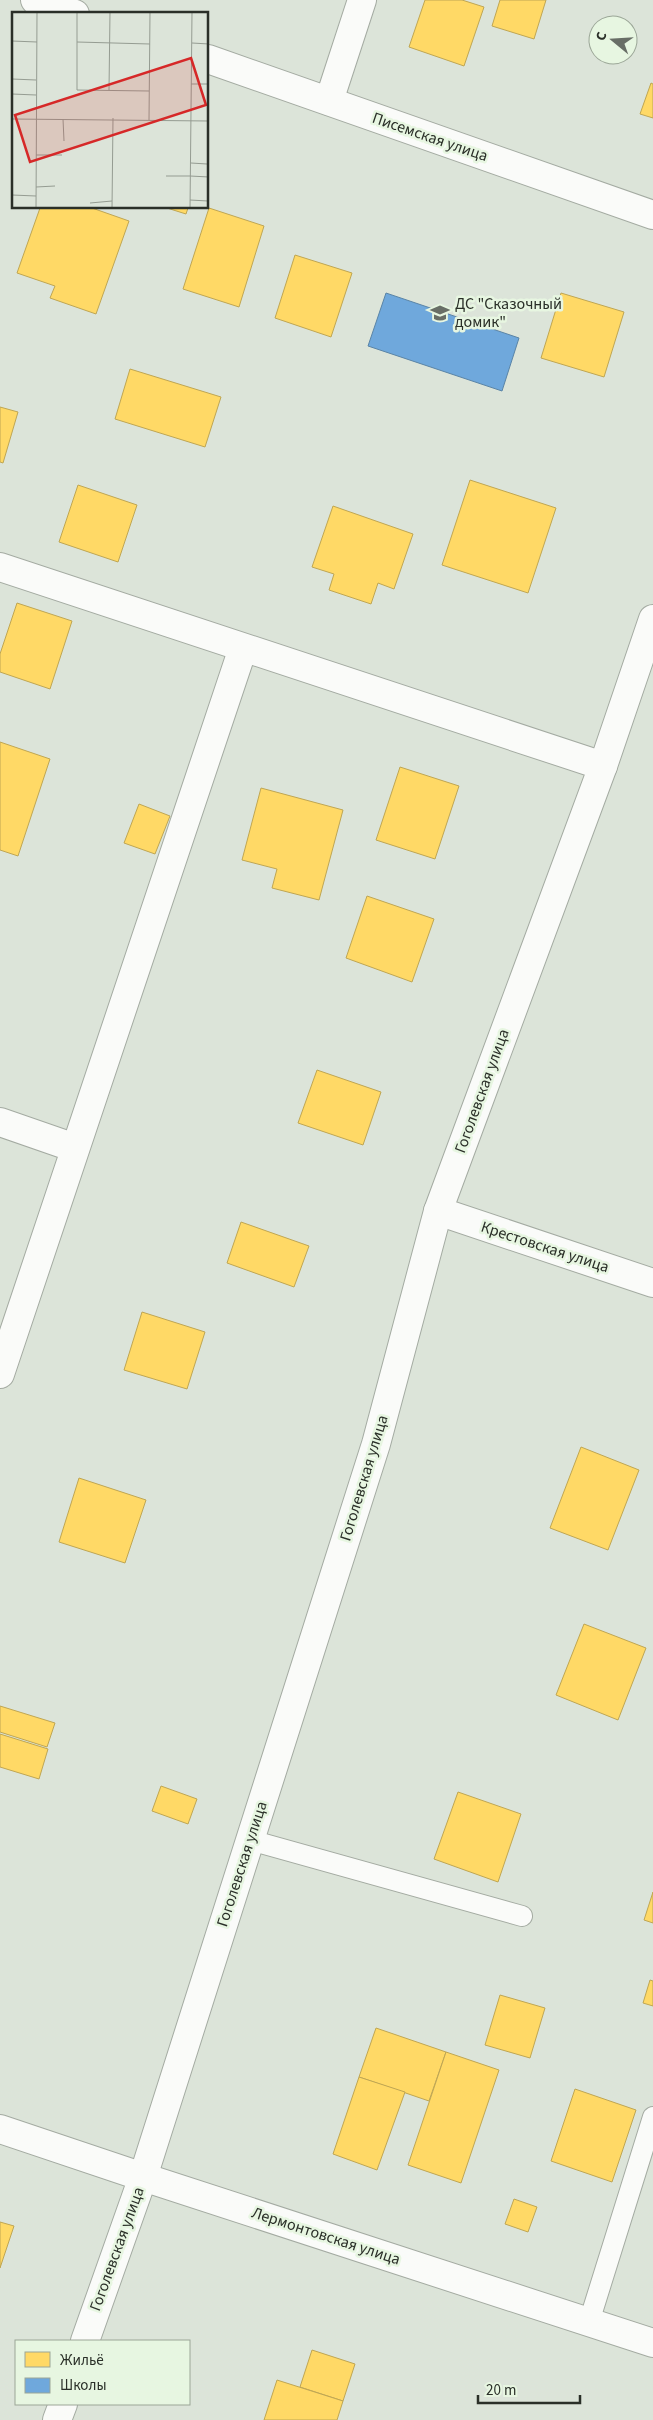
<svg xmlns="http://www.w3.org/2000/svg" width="653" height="2420" font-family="'Source Sans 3',sans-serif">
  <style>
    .homes { fill: #ffd966; stroke: #bfa653 }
    .schools { fill: #6fa8dc; stroke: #5a84a6 }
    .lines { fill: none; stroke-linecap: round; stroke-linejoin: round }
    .service-casing { stroke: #a4aba2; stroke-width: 22 }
    .minor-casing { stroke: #a4aba2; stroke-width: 30 }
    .tertiary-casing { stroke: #a4aba2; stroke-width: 30 }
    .service { stroke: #fafbf9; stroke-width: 20 }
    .minor { stroke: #fafbf9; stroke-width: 28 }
    .tertiary { stroke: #fafbf9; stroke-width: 28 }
    .labels { text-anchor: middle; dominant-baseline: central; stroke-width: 5; stroke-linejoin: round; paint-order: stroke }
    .street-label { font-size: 16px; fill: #2a2f28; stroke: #e7f6e1 }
    .poi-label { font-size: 16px; fill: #2a2f28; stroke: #e7f6e1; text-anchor: start }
    .inset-road { fill: none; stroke: #959c92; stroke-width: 1 }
    .view { fill: #d62828; fill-opacity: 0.15; stroke: #d62828; stroke-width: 2.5 }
    .inset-edge { fill: none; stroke: #2a2f28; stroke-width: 2.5 }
  </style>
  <rect width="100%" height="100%" fill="#dce4d9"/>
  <g class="homes">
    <polygon points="425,0 462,0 484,7 464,66 409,47"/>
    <polygon points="500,0 546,0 534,39 492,26"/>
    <polygon points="651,83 653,84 653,118 640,114"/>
    <polygon points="40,208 92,208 129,221 96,314 50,298 55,286 17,273"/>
    <polygon points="167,208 188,208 186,214"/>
    <polygon points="209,208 264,226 239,307 183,289"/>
    <polygon points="295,255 352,273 331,337 275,318"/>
    <polygon points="561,293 624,312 604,377 541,358"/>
    <polygon points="130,369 221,397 205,447 115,419"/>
    <polygon points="0,407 18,412 3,463 0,462"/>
    <polygon points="470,480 556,508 528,593 442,565"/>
    <polygon points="78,485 137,505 118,562 59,542"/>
    <polygon points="333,506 413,534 394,589 378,583 371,604 329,590 334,574 312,567"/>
    <polygon points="17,603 72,621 50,689 0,672 0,654"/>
    <polygon points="0,742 50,759 18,856 0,850"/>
    <polygon points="400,767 459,786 435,859 376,840"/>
    <polygon points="261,788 343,810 319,900 272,888 277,869 242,860"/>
    <polygon points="139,804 170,816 155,854 124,843"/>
    <polygon points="367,896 434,919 412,982 346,958"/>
    <polygon points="317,1070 381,1092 363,1145 298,1123"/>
    <polygon points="241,1222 309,1246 294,1287 227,1263"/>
    <polygon points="142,1312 205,1332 187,1389 124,1370"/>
    <polygon points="581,1447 639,1470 608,1550 550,1528"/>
    <polygon points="79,1478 146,1500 125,1563 59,1542"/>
    <polygon points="584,1624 646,1648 618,1720 556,1695"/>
    <polygon points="0,1706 55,1723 47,1747 0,1732"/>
    <polygon points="0,1734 48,1749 39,1779 0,1767"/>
    <polygon points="161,1786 197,1799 188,1824 152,1811"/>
    <polygon points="458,1792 521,1814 498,1882 434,1859"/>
    <polygon points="653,1892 653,1923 644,1920"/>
    <polygon points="650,1980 653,1981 653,2006 643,2003"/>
    <polygon points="500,1995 545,2008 530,2058 485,2045"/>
    <polygon points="376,2028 446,2052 429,2101 359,2077"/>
    <polygon points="446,2052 499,2070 461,2183 408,2165"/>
    <polygon points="359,2077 405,2092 377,2170 333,2154"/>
    <polygon points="575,2089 636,2110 612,2182 551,2161"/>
    <polygon points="514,2199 537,2207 528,2232 505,2224"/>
    <polygon points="0,2222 14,2226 0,2268"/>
    <polygon points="312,2350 355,2364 343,2401 300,2387"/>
    <polygon points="277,2380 343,2401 337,2420 264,2420"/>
  </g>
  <polygon class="schools" points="386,293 519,338 502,391 368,346"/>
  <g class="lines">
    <g class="service-casing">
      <g id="service">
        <polyline points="250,1840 522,1916"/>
        <polyline points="589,2322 653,2117"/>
      </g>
    </g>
    <g class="minor-casing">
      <g id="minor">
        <polyline points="35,0 75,14"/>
        <polyline points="208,59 653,215"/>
        <polyline points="329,101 362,0"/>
        <polyline points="0,567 603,766"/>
        <polyline points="0,1122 75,1148"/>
        <polyline points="438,1211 653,1283"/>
        <polyline points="0,1374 243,648"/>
        <polyline points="143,2177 653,2343"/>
      </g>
    </g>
    <g class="tertiary-casing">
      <g id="tertiary">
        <polyline points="0,2129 143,2177"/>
        <polyline points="85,2341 143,2177 376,1444 438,1211 603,766 653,619"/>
        <polyline points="57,2420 63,2404"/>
      </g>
    </g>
    <use href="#service" class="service"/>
    <use href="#minor" class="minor"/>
    <use href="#tertiary" class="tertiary"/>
  </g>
  <defs>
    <g id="school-bare" transform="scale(1.5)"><path d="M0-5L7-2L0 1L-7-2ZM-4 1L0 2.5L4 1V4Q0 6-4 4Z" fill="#686e66" stroke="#e7f6e1" stroke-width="2.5" paint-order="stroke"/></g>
  </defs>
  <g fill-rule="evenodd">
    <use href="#school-bare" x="440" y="313"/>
  </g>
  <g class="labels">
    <g class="street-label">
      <text transform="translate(430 137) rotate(19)">Писемская улица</text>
      <text transform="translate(482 1091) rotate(-70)">Гоголевская улица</text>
      <text transform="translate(545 1247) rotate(18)">Крестовская улица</text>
      <text transform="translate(364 1478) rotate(-73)">Гоголевская улица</text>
      <text transform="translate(242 1864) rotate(-72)">Гоголевская улица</text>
      <text transform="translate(326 2236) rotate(18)">Лермонтовская улица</text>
      <text transform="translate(117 2249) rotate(-70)">Гоголевская улица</text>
    </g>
    <g class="poi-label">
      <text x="455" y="304">ДС "Сказочный<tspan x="455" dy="18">домик"</tspan></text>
    </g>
  </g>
  <g transform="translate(12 12)">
    <rect width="196" height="196" fill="#dce4d9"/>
    <path class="inset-road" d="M65 0V78L137 79M0 29 25 30M65 30 138 32M180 31 197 32M0 67 24 68M179 72H197M97 78 98 0M0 82 24 83M0 107 197 109M51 107 52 129M137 108 138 0M24 143H50M179 151 195 152M154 164H178M178 164 197 165M24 175 43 174M0 183 24 184M178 188 196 189M78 191 100 189M24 197 25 0M100 197 101 106M178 197 180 0"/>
    <path class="view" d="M179 46 194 93 18 150 3 103Z"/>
    <rect width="196" height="196" class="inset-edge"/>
  </g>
  <rect x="15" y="2340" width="175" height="65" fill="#e7f6e1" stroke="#9ba697"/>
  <rect x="25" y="2352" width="25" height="15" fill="#ffd966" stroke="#9ba697"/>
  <text x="60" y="2365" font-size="15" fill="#2a2f28">Жильё</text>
  <rect x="25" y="2378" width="25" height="15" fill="#6fa8dc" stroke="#9ba697"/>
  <text x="60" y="2390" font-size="15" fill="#2a2f28">Школы</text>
  <g transform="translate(613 40) rotate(288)"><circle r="24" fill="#e7f6e1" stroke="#9ba697"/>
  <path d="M0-4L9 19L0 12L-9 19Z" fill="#686e66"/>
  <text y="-8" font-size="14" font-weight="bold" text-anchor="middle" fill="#2a2f28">С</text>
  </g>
  <path d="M478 2395v8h102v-8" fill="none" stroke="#2a2f28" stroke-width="2.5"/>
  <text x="486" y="2395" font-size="15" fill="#2a2f28" stroke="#e7f6e1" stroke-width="4" paint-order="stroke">20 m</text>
</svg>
